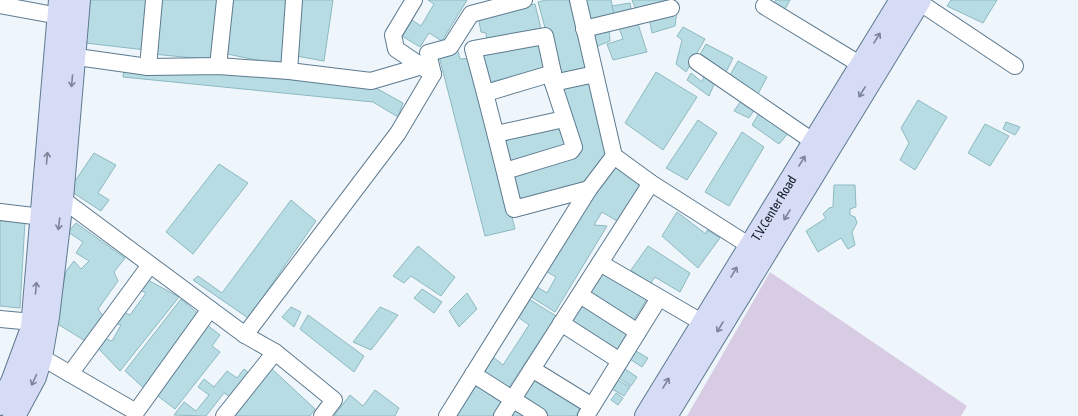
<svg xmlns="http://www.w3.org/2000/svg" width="1078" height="416" font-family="'Asap Condensed',sans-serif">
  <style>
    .green { fill: #d8cce5 }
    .building { fill: #b7dce3; stroke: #8db9c1 }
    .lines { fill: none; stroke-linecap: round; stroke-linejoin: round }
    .street-casing { stroke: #5d7a90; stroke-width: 18 }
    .secondary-casing { stroke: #5d7a90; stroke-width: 24 }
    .street { stroke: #fff; stroke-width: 16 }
    .secondary { stroke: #d6dbf6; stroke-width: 22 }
    .oneway { stroke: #7c8497 }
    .labels { text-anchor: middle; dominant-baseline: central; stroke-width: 4; stroke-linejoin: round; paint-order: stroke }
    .street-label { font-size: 13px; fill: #0e1922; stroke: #eff6fb }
  </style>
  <rect width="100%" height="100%" fill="#eff6fb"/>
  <polygon class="green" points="770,272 967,406 961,416 687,416"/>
  <g class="building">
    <polygon points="88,0 150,0 146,50 85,43"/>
    <polygon points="159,0 221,0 214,60 153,54"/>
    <polygon points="232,0 290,0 286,66 227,54"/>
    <polygon points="300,0 333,0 324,61 296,56"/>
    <polygon points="428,0 467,0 442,41 429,33 420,47 402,36 412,20 421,26 434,4"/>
    <polygon points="546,0 569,0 588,68 558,75 538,2"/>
    <polygon points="583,0 611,0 615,18 589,25"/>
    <polygon points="632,0 672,0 673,3 636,10"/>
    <polygon points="776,0 790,0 784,11 773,5"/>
    <polygon points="951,0 997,0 983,23 947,6"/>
    <polygon points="630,3 632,13 615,18 612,6"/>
    <polygon points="535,4 542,33 487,42 486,33 481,32 478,16"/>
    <polygon points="677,11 675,26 652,33 649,18"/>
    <polygon points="638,24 647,52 613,60 607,44 623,39 619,28"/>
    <polygon points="609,25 610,41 593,48 590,31"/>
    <polygon points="683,27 705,39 686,72 676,64 682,40 677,36"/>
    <polygon points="543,40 548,68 486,83 479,53"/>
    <polygon points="706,44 733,58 725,74 698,58"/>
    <polygon points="458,51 460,59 473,58 515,229 485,236 439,56"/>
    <polygon points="738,61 767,77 758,94 729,77"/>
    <polygon points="124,69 221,71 374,87 403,103 398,117 373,102 123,77"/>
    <polygon points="656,72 697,97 663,150 625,123"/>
    <polygon points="691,73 702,82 705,73 716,80 709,96 687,80"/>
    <polygon points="590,78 609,157 592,180 516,204 509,171 574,147 558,86"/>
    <polygon points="743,98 756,107 749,118 734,111"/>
    <polygon points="918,100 947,117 915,170 900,160 909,143 901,128"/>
    <polygon points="761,110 790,131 779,144 752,125"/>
    <polygon points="698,120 717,133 687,180 666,168"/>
    <polygon points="1006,122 1020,127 1015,135 1003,129"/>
    <polygon points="562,123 569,148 507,165 500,139"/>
    <polygon points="985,124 1009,136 990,166 968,153"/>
    <polygon points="742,132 764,147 729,206 705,192"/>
    <polygon points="94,153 116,165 98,193 109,200 101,211 69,190"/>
    <polygon points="616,162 643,182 617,221 602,212 594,225 607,226 555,312 528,295 534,285 547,293 556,277 544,270"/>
    <polygon points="219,164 248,183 193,254 166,232"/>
    <polygon points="834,185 855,185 856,207 850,209 850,215 855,217 857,223 852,232 855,245 848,249 841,238 818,252 806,231 826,218 823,214 829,208 833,207"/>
    <polygon points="291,200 316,221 248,318 193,280 198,276 222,293"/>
    <polygon points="677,212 706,234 707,230 720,238 698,268 662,236"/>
    <polygon points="0,221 25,221 20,308 0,306"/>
    <polygon points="76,223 125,258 114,272 118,281 98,309 105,319 90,344 56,323 66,271 74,261 81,269 89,261 76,253 83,242 68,232"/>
    <polygon points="418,246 455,277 441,296 411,276 404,283 393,276"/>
    <polygon points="648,246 690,273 680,292 655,277 650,284 631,270"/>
    <polygon points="602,270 648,297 632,323 588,293"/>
    <polygon points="148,280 179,297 120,371 96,346 101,337 112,341 121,325 114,323 125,313 130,315 146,293 140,290"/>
    <polygon points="422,289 442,302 434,313 414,298"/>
    <polygon points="467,293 477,309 459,327 449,311"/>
    <polygon points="181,299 202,317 147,391 125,371"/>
    <polygon points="529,299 556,316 506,392 483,373 493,357 503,365 529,325 518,317"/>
    <polygon points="581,301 629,331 616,353 570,321"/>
    <polygon points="291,307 301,312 294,327 282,317"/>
    <polygon points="380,307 398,315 371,350 353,342"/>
    <polygon points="308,315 364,356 354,372 300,329"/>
    <polygon points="207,325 220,335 212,346 220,352 175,409 154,393"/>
    <polygon points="636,351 648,358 642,367 630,359"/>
    <polygon points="244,369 249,373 230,397 224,393 206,416 174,415 184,402 196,411 209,395 198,387 204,379 214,387 227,371 237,378"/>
    <polygon points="272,369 315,409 310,416 234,416"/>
    <polygon points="625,369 637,377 631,386 619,378"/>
    <polygon points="533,374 582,404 576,416 550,416 518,396"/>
    <polygon points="618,380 630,387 624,396 612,389"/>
    <polygon points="475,381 505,400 495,416 454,416"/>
    <polygon points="375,390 399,408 395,416 334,416 350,395 363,406"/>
    <polygon points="616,393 623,398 618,405 611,400"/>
    <polygon points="514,406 530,416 508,416"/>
  </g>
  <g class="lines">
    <g class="street-casing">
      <g id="street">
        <polyline points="578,0 614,156 651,183 750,246"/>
        <polyline points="919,2 1015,66"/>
        <polyline points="0,5 59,16"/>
        <polyline points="764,6 861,65"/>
        <polyline points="584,29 671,8"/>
        <polyline points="63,55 148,67 218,66 289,71 371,81 422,66"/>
        <polyline points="697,62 814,142"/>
        <polyline points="218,66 225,0"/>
        <polyline points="148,67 154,0"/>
        <polyline points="289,71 294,0"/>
        <polyline points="433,74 428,53 450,47 471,14 524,0"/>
        <polyline points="553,83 595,74"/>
        <polyline points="486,93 553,73"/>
        <polyline points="496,134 564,119"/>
        <path d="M505 171 571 151 574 147 553 83V73L545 36 473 49C488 102 501 156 514 209L589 189"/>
        <polyline points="54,198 62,199 245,335 275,352 334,400 322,416"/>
        <polyline points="0,212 42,217"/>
        <polyline points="600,263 703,323"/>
        <polyline points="580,295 638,332"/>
        <polyline points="0,319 33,322"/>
        <polyline points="561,323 620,361"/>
        <polyline points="245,335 398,133 433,74 396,49 393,35 414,0"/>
        <polyline points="41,357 136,412 210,309"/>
        <polyline points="532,369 592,406"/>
        <polyline points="70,374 150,265"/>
        <polyline points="473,374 539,416"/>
        <polyline points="224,416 275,352"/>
        <polyline points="447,416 589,189 614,156"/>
        <polyline points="502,416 651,183"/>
        <polyline points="586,416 659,298"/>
      </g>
    </g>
    <g class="secondary-casing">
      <g id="secondary">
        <polyline points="0,404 12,382 32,328 60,0"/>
        <polyline points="14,416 35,377 41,357 48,317 62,199 79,0"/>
        <path id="s1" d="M646 416 901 0"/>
        <polyline points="666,416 920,0"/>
      </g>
    </g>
    <use href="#street" class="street"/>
    <use href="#secondary" class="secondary"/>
  </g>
  <defs><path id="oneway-shaft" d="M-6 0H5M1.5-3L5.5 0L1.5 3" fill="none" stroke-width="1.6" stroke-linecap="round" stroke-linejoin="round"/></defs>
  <g class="oneway">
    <use href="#oneway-shaft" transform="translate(877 38) rotate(-58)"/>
    <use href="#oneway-shaft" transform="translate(72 81) rotate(95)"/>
    <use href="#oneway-shaft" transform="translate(862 92) rotate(122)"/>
    <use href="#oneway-shaft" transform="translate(47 158) rotate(-85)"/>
    <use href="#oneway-shaft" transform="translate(802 161) rotate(-58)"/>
    <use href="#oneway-shaft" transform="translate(787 215) rotate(121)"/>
    <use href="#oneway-shaft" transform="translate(59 224) rotate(97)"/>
    <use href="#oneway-shaft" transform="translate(734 272) rotate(-59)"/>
    <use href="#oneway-shaft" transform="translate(36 288) rotate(-85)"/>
    <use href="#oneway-shaft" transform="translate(720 327) rotate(121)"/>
    <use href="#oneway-shaft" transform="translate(34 380) rotate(115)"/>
    <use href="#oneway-shaft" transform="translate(666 383) rotate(-58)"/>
  </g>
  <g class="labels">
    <g class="street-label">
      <text stroke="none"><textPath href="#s1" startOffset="244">T.V.Center Road</textPath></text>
    </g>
  </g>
</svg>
